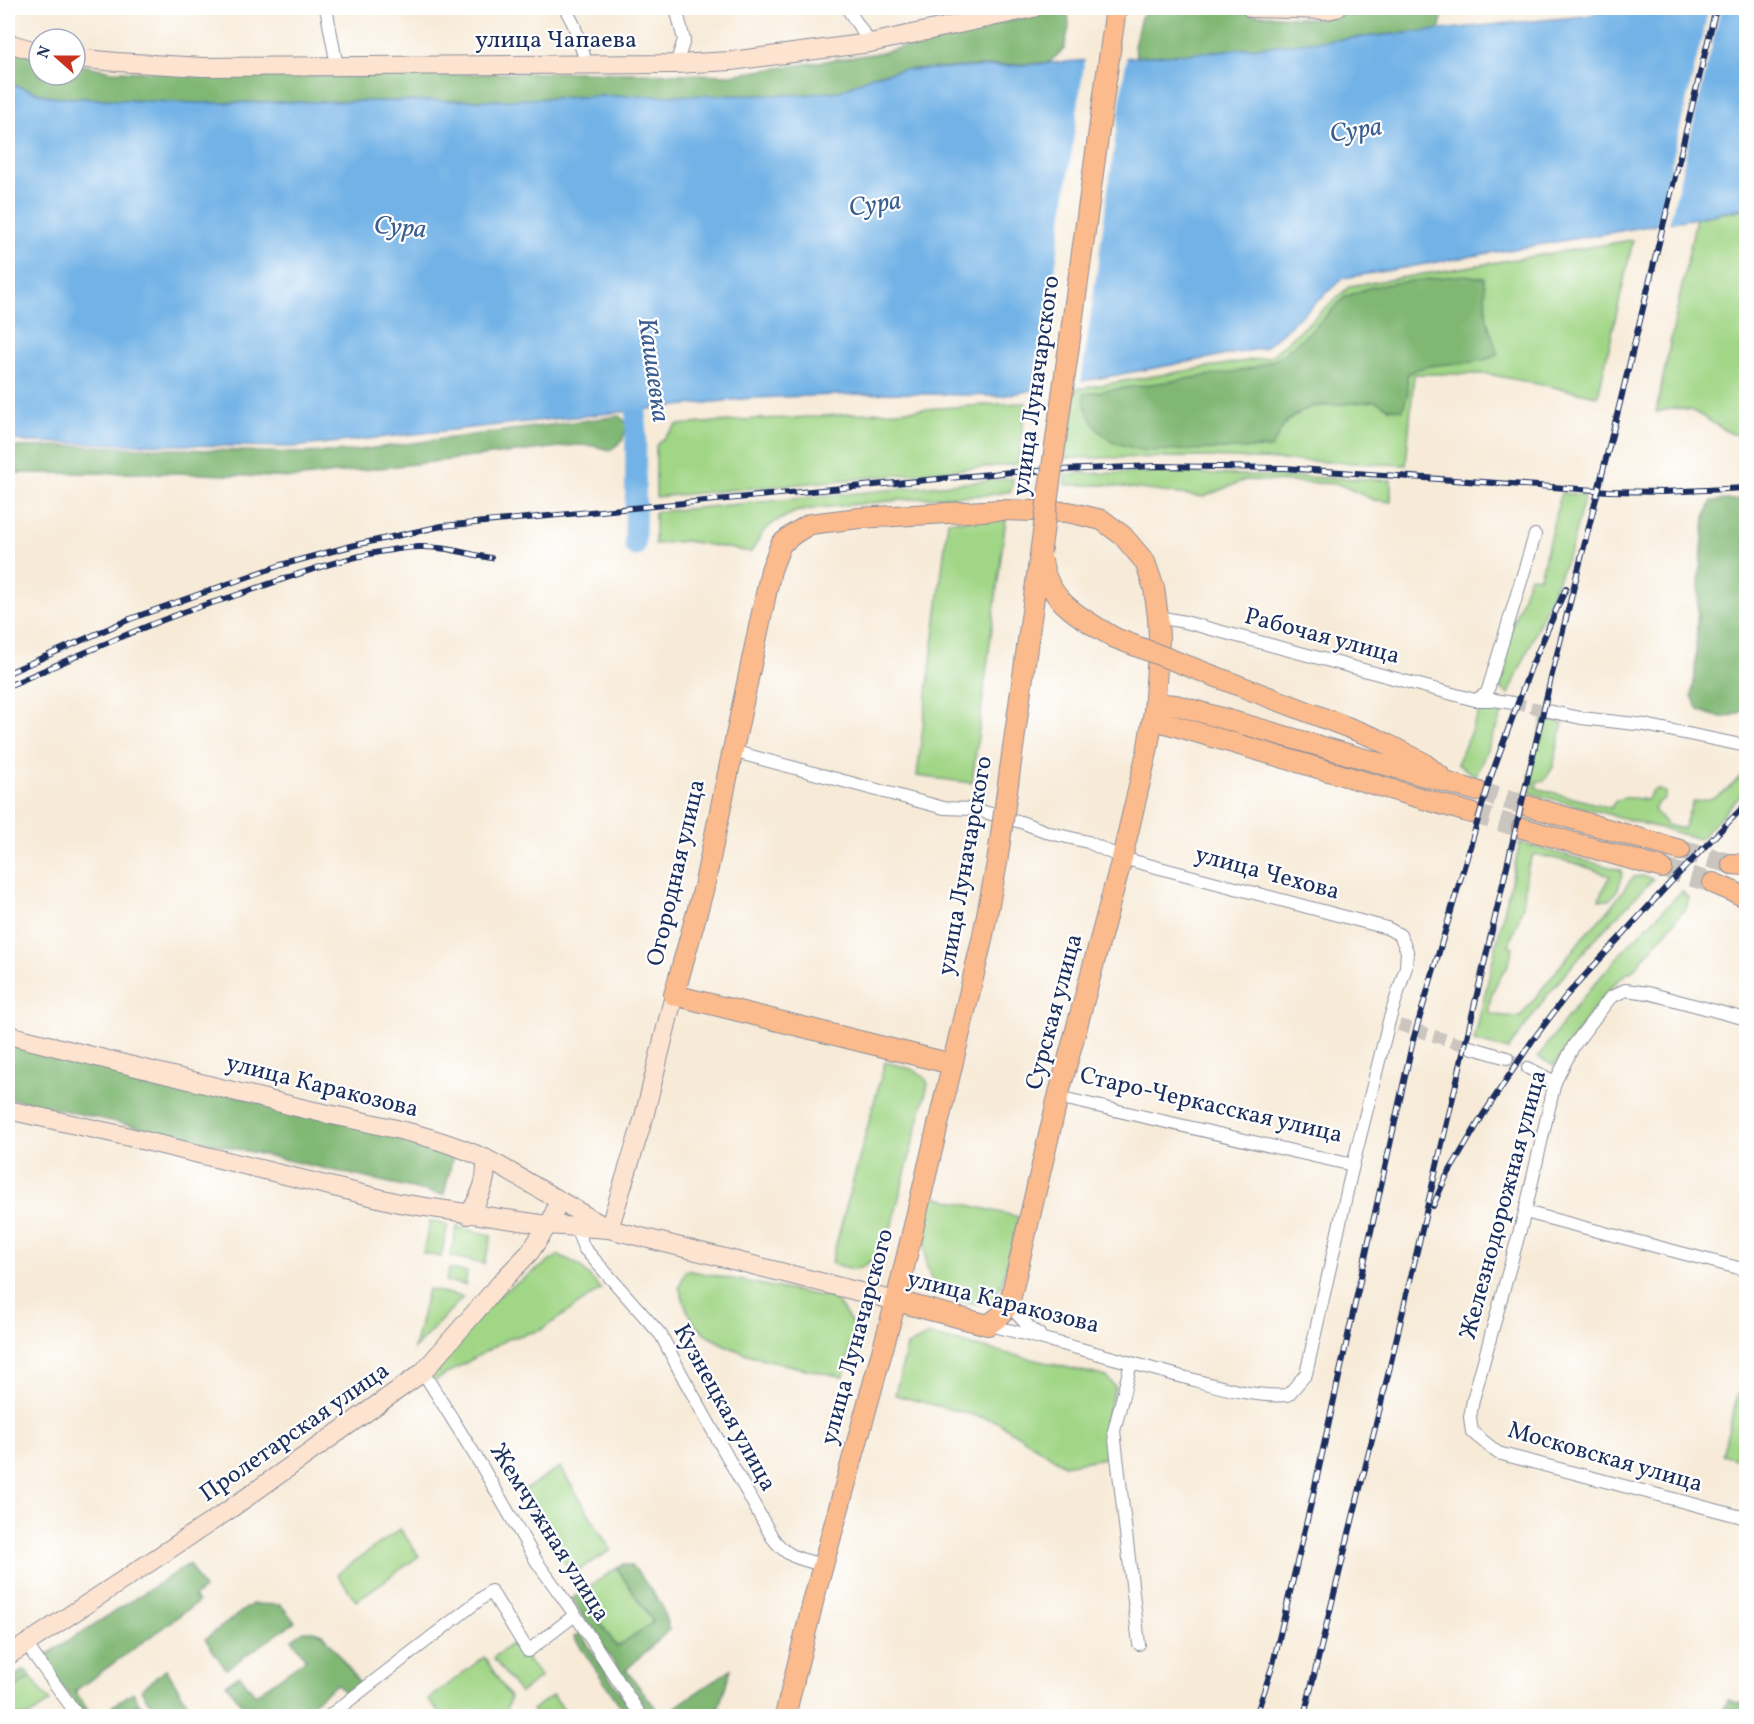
<svg xmlns="http://www.w3.org/2000/svg" width="1754" height="1724" font-family="Vollkorn,serif">
  <style>
    .green { fill: #a1d686; stroke: #5e8272; stroke-width: 1.5 }
    .forest { fill: #80b773; stroke: #4e7368; stroke-width: 1.5 }
    .water { fill: #72b2e6; stroke: #4670a2; stroke-width: 1.5 }
    .pier { fill: #f7ebd8 }
    .lines { fill: none; stroke-linecap: round; stroke-linejoin: round }
    .river { stroke: #72b2e6; stroke-width: 21 }
    .street-tunnel { stroke: #cbc5c0; stroke-width: 12; stroke-dasharray: 12 6; stroke-linecap: butt }
    .primary-tunnel { stroke: #cbc5c0; stroke-width: 20; stroke-dasharray: 20 10; stroke-linecap: butt }
    .street-casing { stroke: #898d9b; stroke-width: 14 }
    .secondary-casing { stroke: #898d9b; stroke-width: 20 }
    .primary-casing { stroke: #898d9b; stroke-width: 22 }
    .street { stroke: #fff; stroke-width: 12 }
    .secondary { stroke: #fde4d1; stroke-width: 18 }
    .primary { stroke: #fbbb8d; stroke-width: 20 }
    .rail-casing { stroke: #1b2f5e; stroke-width: 6 }
    .rail { stroke: #fff; stroke-width: 4; stroke-dasharray: 11; stroke-linecap: butt }
    .primary-bridge-casing { stroke: #898d9b; stroke-width: 22; stroke-linecap: butt }
    .primary-bridge { stroke: #fbbb8d; stroke-width: 20 }
    .labels { text-anchor: middle; dominant-baseline: central; stroke-width: 4.5; stroke-linejoin: round; paint-order: stroke }
    .street-label { font-size: 24px; fill: #1b2f5e; stroke: #fff }
    .water-label { font-size: 26px; font-style: italic; fill: #395d8e; stroke: #fff }
  </style>
  <rect width="100%" height="100%" fill="#fff"/>
  <filter id="ink" filterUnits="userSpaceOnUse"><feTurbulence type="fractalNoise" baseFrequency=".0167" numOctaves="2"/><feDisplacementMap in="SourceGraphic" scale="12" xChannelSelector="R" yChannelSelector="G"/><feConvolveMatrix kernelMatrix="1 2 1 2 8 2 1 2 1" color-interpolation-filters="sRGB"/></filter>
  <filter id="wash" filterUnits="userSpaceOnUse"><feTurbulence type="fractalNoise" baseFrequency=".008" numOctaves="4" result="noise"/><feDisplacementMap in="SourceGraphic" scale="24" xChannelSelector="R" yChannelSelector="G"/><feGaussianBlur stdDeviation="1.35" result="paint"/><feColorMatrix in="noise" values="0 0 0 0 0 0 0 0 0 0 0 0 0 0 0 0 0 1.4 0 .05"/><feComposite in="paint" operator="in"/></filter>
  <g filter="url(#wash)">
    <rect width="100%" height="100%" fill="#f7ebd8"/>
    <g class="green">
      <polygon points="1746,209 1746,438 1730,433 1693,411 1675,408 1656,412 1696,218"/>
      <polygon points="1633,240 1598,396 1488,374 1414,374 1406,465 1206,457 1065,458 1076,389 1270,357 1350,286"/>
      <polygon points="1026,403 1018,464 656,497 656,446 677,425 757,419 793,418 999,404"/>
      <polygon points="1154,472 1391,480 1391,502 1374,500 1338,484 1245,480 1203,497 1107,485 1066,485 1065,474"/>
      <polygon points="1013,478 1011,491 989,495 922,498 818,508 795,512 775,522 763,532 751,552 686,541 655,544 655,512"/>
      <path d="M1561 493 1585 495 1571 549 1509 694C1498 689 1496 682 1496 671L1530 576 1540 577Z"/>
      <polygon points="1006,518 972,783 917,776 948,521"/>
      <polygon points="1491,706 1505,707 1476,776 1457,764 1480,710 1485,707"/>
      <path d="M1543 719 1563 723 1553 767 1544 781 1537 782 1536 788 1611 808C1617 793 1633 798 1647 800L1652 791 1658 789 1665 792C1666 798 1663 800 1658 802L1654 810 1667 825 1683 829 1693 802C1720 799 1729 790 1746 770V789L1700 839 1530 793 1533 781 1529 776Z"/>
      <path d="M1520 843 1621 870C1624 882 1617 891 1609 900H1599C1601 888 1609 886 1609 875L1575 863 1534 854C1524 868 1526 887 1523 904 1520 918 1513 932 1509 945L1513 947C1511 953 1510 963 1506 969 1496 982 1488 996 1489 1013L1495 1015 1520 1017 1583 937 1608 911 1633 877 1642 876 1653 879 1591 943 1549 993 1508 1050 1474 1041Z"/>
      <path d="M1682 891 1688 898 1687 907 1632 971C1610 978 1569 1045 1554 1066L1538 1057 1575 1007 1622 952Z"/>
      <path d="M885 1062C899 1066 923 1068 928 1084L892 1225 879 1256 861 1268 852 1269 831 1263Z"/>
      <path d="M931 1196 1019 1217 1001 1286C995 1297 985 1306 971 1303 963 1301 951 1299 944 1294 914 1272 928 1227 931 1196Z"/>
      <polygon points="430,1221 448,1225 441,1257 423,1253"/>
      <polygon points="457,1227 491,1235 491,1240 484,1264 450,1256"/>
      <polygon points="559,1255 579,1265 601,1289 541,1330 507,1339 433,1382 429,1371 499,1295"/>
      <polygon points="449,1269 467,1272 465,1285 446,1281"/>
      <path d="M686 1270 831 1298 838 1303 855 1328 843 1377C805 1368 715 1355 693 1321 686 1311 683 1298 679 1287Z"/>
      <polygon points="428,1289 463,1297 414,1349"/>
      <polygon points="929,1335 1107,1377 1115,1387 1105,1421 1110,1438 1104,1458 1064,1465 996,1421 895,1395 907,1346"/>
      <polygon points="1738,1394 1746,1396 1746,1462 1722,1455"/>
      <polygon points="560,1467 611,1550 572,1574 521,1492"/>
      <polygon points="400,1529 419,1556 356,1601 337,1574"/>
      <polygon points="617,1568 653,1622 617,1647 580,1593"/>
      <polygon points="514,1642 541,1677 520,1693 493,1658"/>
      <polygon points="484,1657 510,1697 505,1716 442,1716 428,1700"/>
      <polygon points="31,1677 50,1702 29,1716 8,1716 8,1694"/>
      <polygon points="553,1695 569,1716 537,1716 532,1710"/>
      <polygon points="139,1703 148,1716 118,1716"/>
    </g>
    <g class="forest">
      <polygon points="1152,8 1232,8 1249,14 1320,19 1359,8 1441,8 1442,18 1439,30 1196,53 1137,57 1134,46 1141,17"/>
      <polygon points="1059,9 1068,13 1069,27 1064,49 1048,63 901,70 872,76 840,91 801,95 719,97 602,96 508,100 195,103 51,97 8,83 8,49 39,56 39,75 75,75 75,64 112,71 335,76 583,72 731,75 879,53"/>
      <path d="M1464 275 1484 278 1487 320 1498 355C1492 357 1486 360 1479 361 1454 366 1431 361 1407 374L1408 392 1403 410 1389 408 1375 401 1311 407 1298 414 1286 422 1271 448 1144 451 1112 442 1099 431 1091 419 1085 406 1084 394 1233 372 1255 367 1277 359 1312 330 1345 297 1368 288 1394 283Z"/>
      <polygon points="619,416 628,424 622,441 610,450 594,446 577,445 294,478 179,473 8,473 8,447 81,446 303,453 352,451"/>
      <path d="M1746 499V709C1727 720 1719 719 1699 710L1692 696 1695 673 1699 583 1705 517 1712 501Z"/>
      <polygon points="8,1039 396,1135 453,1156 444,1195 8,1098"/>
      <polygon points="189,1564 204,1589 194,1597 198,1602 75,1691 89,1712 84,1715 40,1659"/>
      <polygon points="623,1564 631,1566 637,1571 661,1604 669,1630 626,1670 662,1716 731,1669 716,1716 650,1716 571,1599 580,1593 617,1647 653,1622 617,1568"/>
      <polygon points="252,1604 281,1605 295,1622 226,1669 205,1639"/>
      <polygon points="304,1631 315,1631 323,1634 360,1683 347,1696 337,1684 295,1716 251,1716 226,1684 240,1675 255,1695 306,1659 292,1639"/>
      <polygon points="580,1633 635,1716 627,1716 574,1637"/>
      <polygon points="166,1669 195,1716 158,1716 141,1690"/>
      <polygon points="24,1670 26,1671 31,1677 8,1694 8,1680"/>
      <polygon points="133,1692 139,1703 118,1716 98,1716"/>
      <polygon points="1728,1700 1746,1705 1746,1716 1720,1716"/>
    </g>
    <polygon class="water" points="1613,8 1746,8 1746,207 1696,218 1344,278 1264,348 1001,396 891,393 752,398 292,447 26,442 8,438 8,83 51,97 195,103 508,100 602,96 801,95 840,91 872,76 901,70 1004,66 1196,53 1586,16"/>
    <g class="pier">
      <polygon points="1709,8 1721,8 1669,225 1656,228"/>
      <polygon points="1127,54 1081,384 1038,392 1085,57"/>
    </g>
    <g class="lines">
      <polyline class="river" points="631,383 636,410 635,546"/>
    </g>
  </g>
  <g filter="url(#ink)">
    <g class="lines">
      <g class="street-tunnel">
        <polyline points="1513,703 1548,711"/>
        <polyline points="1399,1025 1470,1047"/>
        <polyline points="1507,1058 1528,1068"/>
      </g>
      <g class="primary-tunnel">
        <polyline points="1477,791 1528,806"/>
        <polyline points="1471,813 1522,828"/>
        <polyline points="1680,850 1732,864"/>
        <polyline points="1662,868 1713,883"/>
      </g>
      <g class="street-casing">
        <g id="street">
          <polyline points="326,8 337,66"/>
          <polyline points="565,8 574,25 587,65"/>
          <polyline points="676,8 684,40 676,64"/>
          <polyline points="847,8 870,43"/>
          <polyline points="1158,617 1185,622 1475,700 1494,700 1513,703"/>
          <polyline points="1476,700 1487,693 1535,535"/>
          <polyline points="1548,711 1581,718 1645,725 1746,746"/>
          <path d="M732 751 944 808 973 809 1021 822 1050 833 1088 842 1122 858 1387 928 1400 935 1407 951 1406 967 1389 1021 1353 1165 1306 1374 1288 1395C1252 1398 1214 1385 1179 1376 1115 1359 1052 1340 988 1325"/>
          <polyline points="1746,1019 1648,993 1625,990 1610,998 1574,1045 1555,1082 1525,1212 1473,1400 1470,1417 1472,1432 1498,1453 1746,1518"/>
          <polyline points="1470,1047 1507,1058"/>
          <polyline points="1528,1068 1555,1082"/>
          <polyline points="1058,1097 1353,1165"/>
          <polyline points="1525,1212 1746,1270"/>
          <path d="M576 1228 584 1248 661 1335 683 1377 772 1537C787 1558 800 1559 823 1565"/>
          <polyline points="1009,1305 1031,1329 1039,1334"/>
          <polyline points="1131,1363 1114,1431 1139,1644"/>
          <polyline points="423,1372 481,1465 537,1562 578,1619 641,1716"/>
          <polyline points="26,1644 78,1716"/>
          <polyline points="329,1716 491,1591 528,1651 575,1615"/>
        </g>
      </g>
      <g class="secondary-casing">
        <g id="secondary">
          <polyline points="1251,8 1327,10 1337,8"/>
          <polyline points="8,43 39,52"/>
          <polyline points="75,58 117,62 203,67 676,64 731,61 870,43 1033,8"/>
          <path d="M8 1035C107 1060 206 1085 305 1109 368 1123 442 1135 498 1165L607 1228"/>
          <polyline points="8,1110 117,1134 399,1203 547,1225 609,1229 896,1301"/>
          <path d="M468 1215C480 1198 489 1179 485 1158"/>
          <polyline points="609,1229 644,1117 674,995"/>
          <polyline points="8,1656 226,1512 423,1372 504,1279 530,1252 552,1219 557,1205 556,1198"/>
        </g>
      </g>
      <g class="primary-casing">
        <g id="primary">
          <polyline points="1154,711 1164,704 1176,705 1477,791"/>
          <polyline points="1154,711 1160,719 1165,723 1471,813"/>
          <polyline points="1373,737 1422,762 1440,776"/>
          <polyline points="1528,806 1680,850"/>
          <polyline points="1522,828 1662,868"/>
          <polyline points="1732,864 1746,865"/>
          <polyline points="1713,883 1746,897"/>
          <polyline points="896,1301 988,1325 1000,1316 1009,1305 1058,1097 1122,858 1147,752 1154,711 1159,639 1158,617 1154,588 1145,562 1123,536 1102,520 1068,512 1001,510 859,518 810,524 795,533 781,544 771,570 704,887 674,995 952,1064"/>
          <polyline points="785,1716 814,1598 896,1301 982,940 997,863"/>
        </g>
      </g>
      <use href="#street" class="street"/>
      <use href="#secondary" class="secondary"/>
      <use href="#primary" class="primary"/>
      <g class="rail-casing">
        <g id="rail">
          <polyline points="8,673 130,619 281,565 355,545 442,526 1012,472 1155,466 1284,468 1609,491 1663,492 1746,488"/>
          <path d="M8 686C65 662 121 635 179 614 199 606 220 601 240 594 295 575 361 550 419 547 443 546 468 554 491 558"/>
          <polyline points="1433,1206 1445,1179 1483,1115 1532,1041 1566,996 1669,884 1746,804"/>
          <polyline points="1256,1716 1273,1664 1313,1495 1413,1040 1490,779 1531,667 1566,588"/>
          <polyline points="1304,1716 1387,1379 1551,678 1618,411 1716,8"/>
        </g>
      </g>
      <use href="#rail" class="rail"/>
      <g class="primary-bridge-casing">
        <g id="primary-bridge">
          <path d="M1042 560C1047 602 1083 619 1115 638L1373 737"/>
          <polyline points="997,863 1116,8"/>
        </g>
      </g>
      <use href="#primary-bridge" class="primary-bridge"/>
    </g>
  </g>
  <g class="labels">
    <g class="street-label">
      <text x="556" y="41">улица Чапаева</text>
      <text transform="translate(1037 386) rotate(-82)">улица Луначарского</text>
      <text transform="translate(1322 637) rotate(15)">Рабочая улица</text>
      <text transform="translate(966 866) rotate(-80)">улица Луначарского</text>
      <text transform="translate(677 873) rotate(-77)">Огородная улица</text>
      <text transform="translate(1267 874) rotate(15)">улица Чехова</text>
      <text transform="translate(1055 1012) rotate(-75)">Сурская улица</text>
      <text transform="translate(322 1087) rotate(14)">улица Каракозова</text>
      <text transform="translate(1211 1106) rotate(13)">Старо-Черкасская улица</text>
      <text transform="translate(1504 1205) rotate(-75)">Железнодорожная улица</text>
      <text transform="translate(1003 1303) rotate(14)">улица Каракозова</text>
      <text transform="translate(858 1337) rotate(-75)">улица Луначарского</text>
      <text transform="translate(724 1408) rotate(61)">Кузнецкая улица</text>
      <text transform="translate(295 1433) rotate(-35)">Пролетарская улица</text>
      <text transform="translate(1605 1458) rotate(16)">Московская улица</text>
      <text transform="translate(549 1533) rotate(58)">Жемчужная улица</text>
    </g>
    <g class="water-label">
      <text transform="translate(1356 131) rotate(-9)">Сура</text>
      <text transform="translate(875 205) rotate(-9)">Сура</text>
      <text transform="translate(400 228) rotate(5)">Сура</text>
      <text transform="translate(653 370) rotate(82)">Кашаевка</text>
    </g>
  </g>
  <rect width="1754" height="1724" fill="none" stroke="#fff" stroke-width="30"/>
  <g transform="translate(57 57) rotate(291)"><circle r="28" fill="#ffffff" stroke="#a4acbf" stroke-width="1.5"/>
  <path d="M0-4.5L10 22L0 15L-10 22Z" fill="#c8321e"/>
  <text y="-9" font-size="16" font-weight="bold" text-anchor="middle" fill="#1b2f5e">N</text>
  </g>
</svg>
